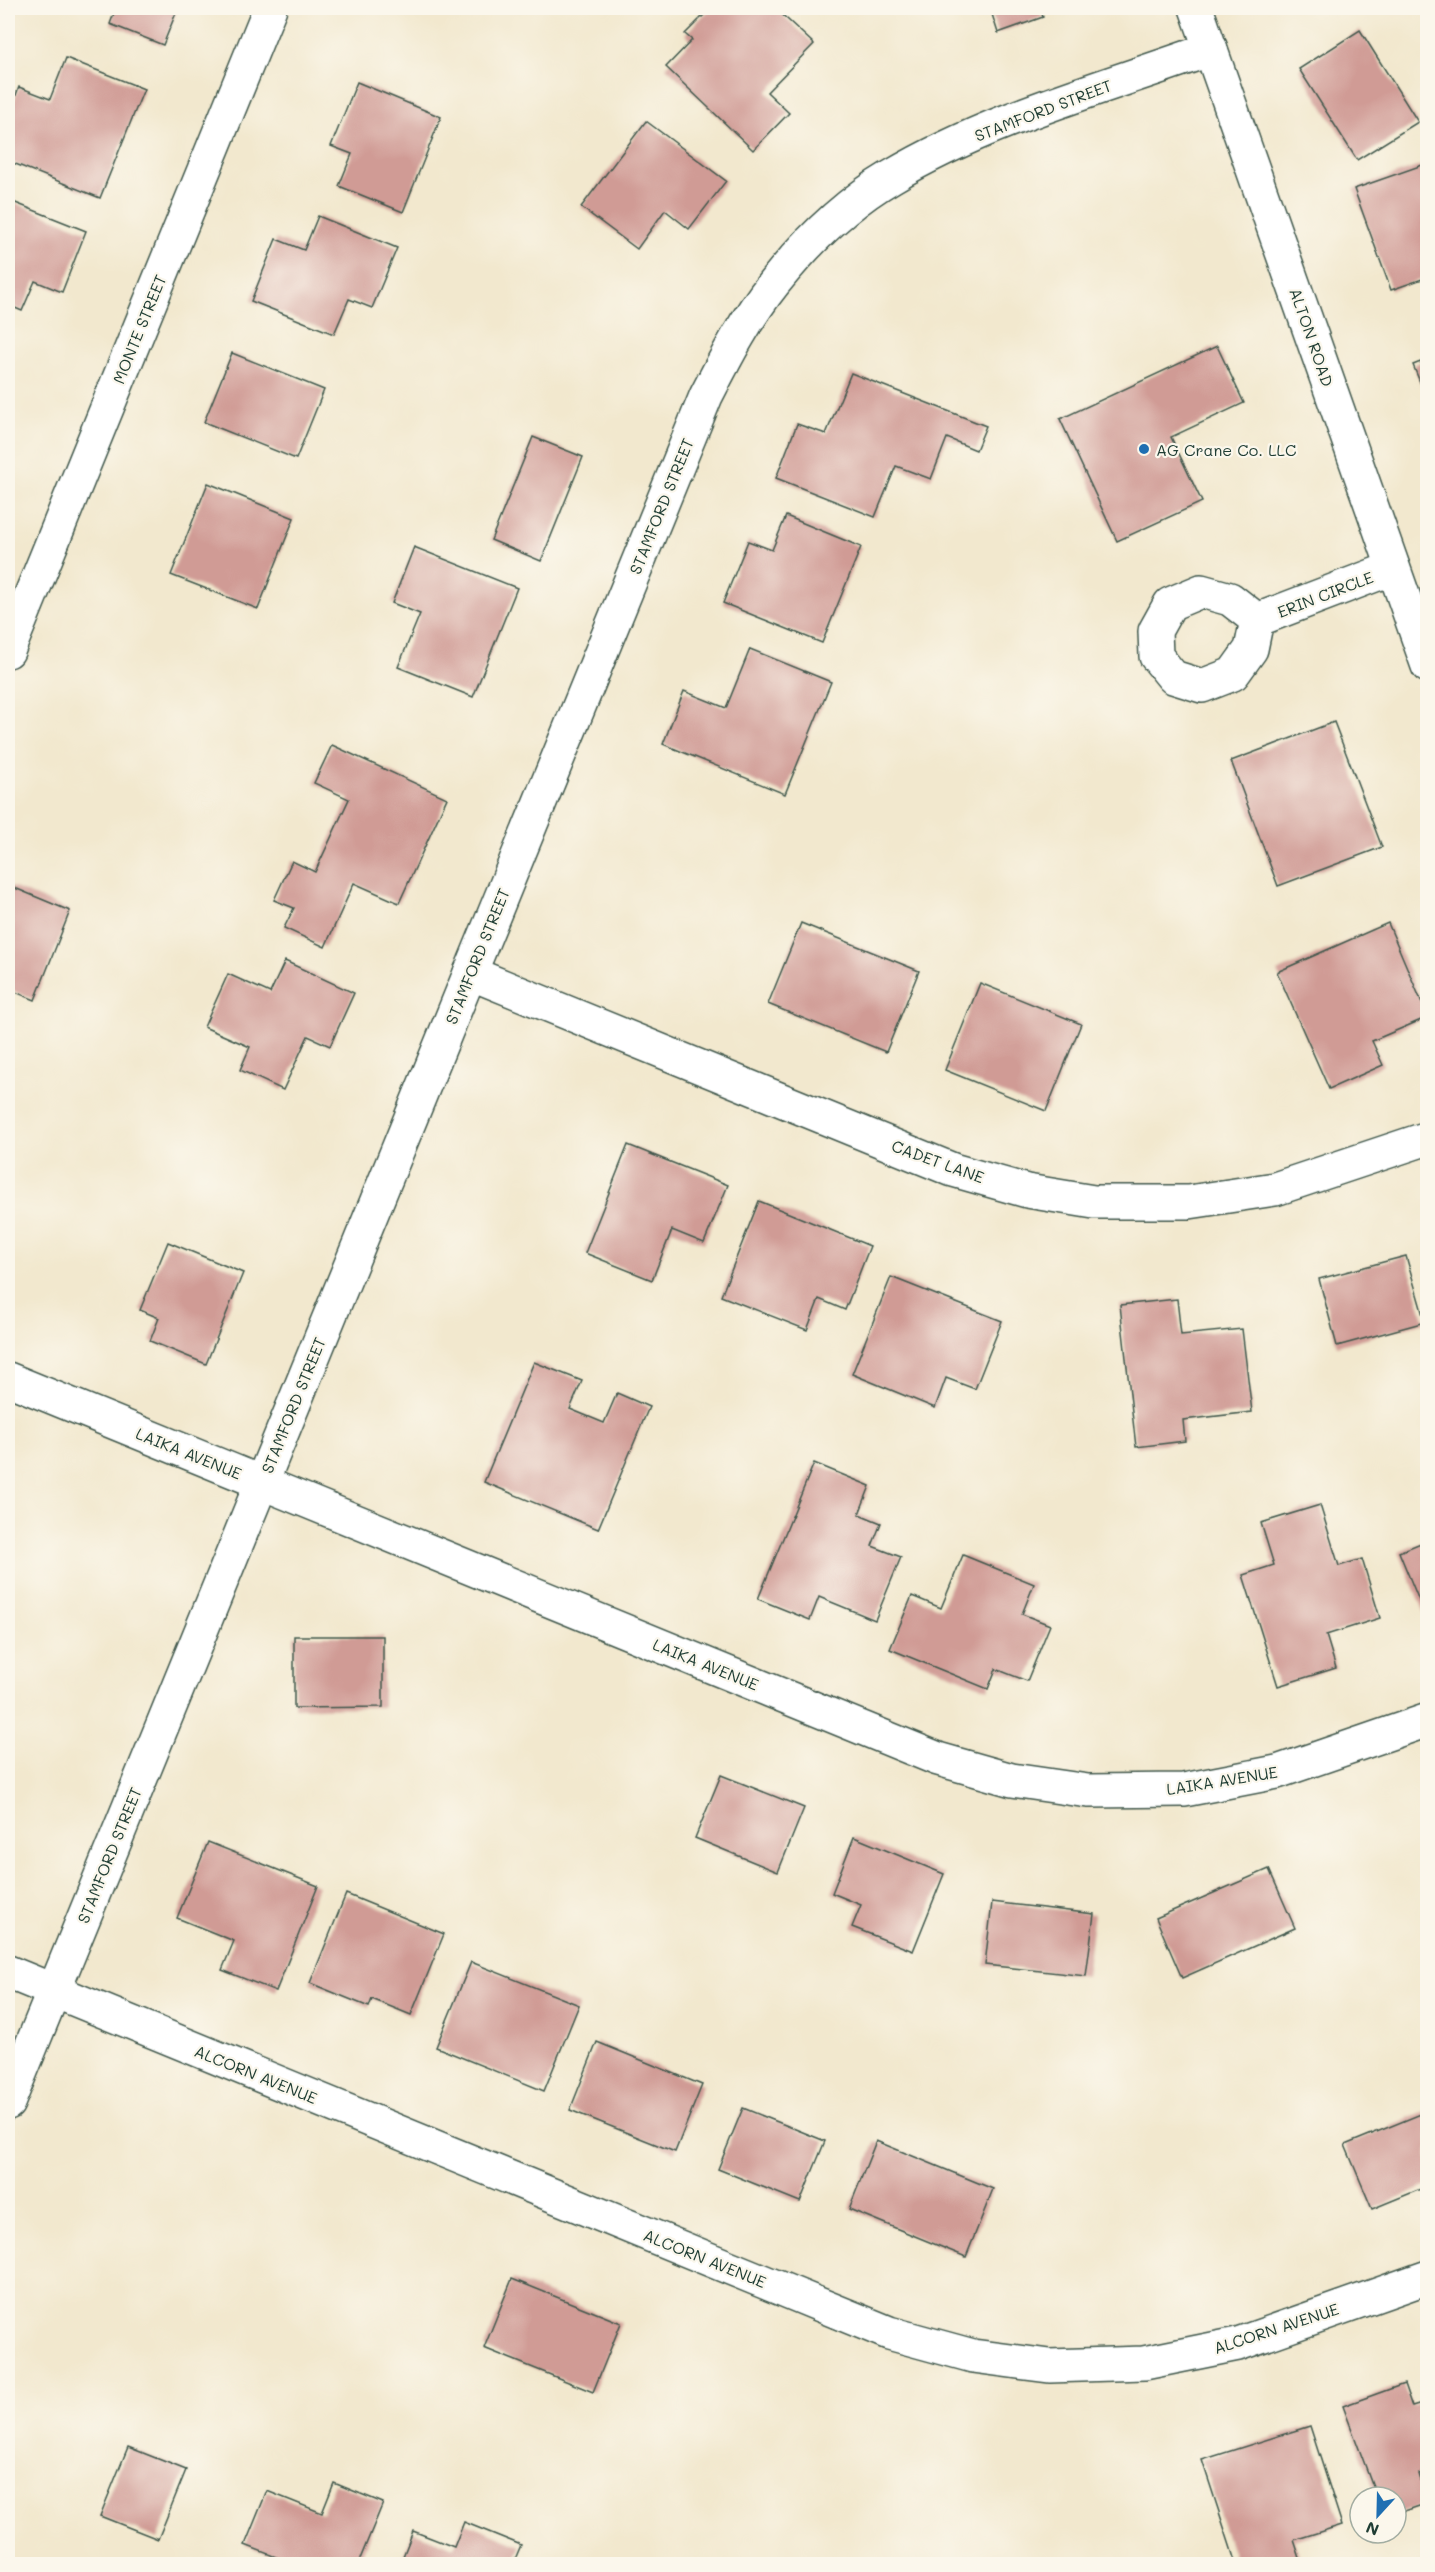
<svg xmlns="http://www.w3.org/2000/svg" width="1435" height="2572" font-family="Mali,sans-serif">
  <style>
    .building { fill: #d09b95 }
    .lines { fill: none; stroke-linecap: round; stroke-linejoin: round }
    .street-casing { stroke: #3f574b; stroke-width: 36 }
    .street { stroke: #fff; stroke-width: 33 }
    .poi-dot { fill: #1f6fb2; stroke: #fbf7ec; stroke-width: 2 }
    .labels { text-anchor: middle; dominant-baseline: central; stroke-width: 4.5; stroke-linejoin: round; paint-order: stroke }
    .street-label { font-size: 16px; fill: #1f3d34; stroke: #fbf7ec }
    .poi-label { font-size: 16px; fill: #1f3d34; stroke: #fbf7ec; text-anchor: start }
  </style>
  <rect width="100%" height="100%" fill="#fbf7ec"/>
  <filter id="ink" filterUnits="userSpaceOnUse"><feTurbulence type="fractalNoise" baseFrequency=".0167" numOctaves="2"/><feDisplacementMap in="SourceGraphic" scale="12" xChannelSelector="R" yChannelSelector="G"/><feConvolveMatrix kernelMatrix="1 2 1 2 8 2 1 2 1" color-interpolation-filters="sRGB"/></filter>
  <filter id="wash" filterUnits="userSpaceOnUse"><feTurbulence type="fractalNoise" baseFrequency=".008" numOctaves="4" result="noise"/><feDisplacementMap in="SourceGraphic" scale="24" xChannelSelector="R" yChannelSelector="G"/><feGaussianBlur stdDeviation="1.35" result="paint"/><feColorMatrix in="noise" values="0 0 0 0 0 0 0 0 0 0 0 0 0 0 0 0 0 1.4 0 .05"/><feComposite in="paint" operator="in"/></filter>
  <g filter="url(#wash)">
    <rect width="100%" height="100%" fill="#f2e8ce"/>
    <g id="blocks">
      <g class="building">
        <polygon points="116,8 178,8 163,45 110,24"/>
        <polygon points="711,8 775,8 814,44 767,92 789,113 753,150 666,67 692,40 685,34"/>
        <polygon points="990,8 1040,8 1043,17 998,33"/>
        <polygon points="1360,30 1418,122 1357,160 1299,69"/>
        <polygon points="66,58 144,89 100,198 8,161 8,116 19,87 50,99"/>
        <polygon points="357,82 441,117 403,212 339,186 352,154 331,146"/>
        <polygon points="646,121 726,181 689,229 665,210 637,249 581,207"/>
        <polygon points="1428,163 1428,277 1391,290 1354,189"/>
        <polygon points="13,202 86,231 62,292 35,281 22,311 8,305 8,216"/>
        <polygon points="318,216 397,248 372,308 349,299 334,334 251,301 276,239 304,250"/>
        <polygon points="1217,346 1244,403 1171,437 1202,502 1117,541 1060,419"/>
        <polygon points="232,353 324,390 296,459 204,422"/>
        <polygon points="1428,359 1428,399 1427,399 1413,365"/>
        <polygon points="851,373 986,426 976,450 947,438 931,479 896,466 875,517 776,478 797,424 826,434"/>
        <polygon points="533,437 583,457 541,561 491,540"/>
        <polygon points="208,483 294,518 258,609 171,575"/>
        <polygon points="786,516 861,547 822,643 723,603 748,541 772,550"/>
        <polygon points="414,547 517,588 473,697 398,667 420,614 392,603"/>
        <polygon points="750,649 831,682 785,794 663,744 684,691 726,708"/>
        <polygon points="1334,722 1382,847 1278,886 1231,761"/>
        <polygon points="332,745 447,798 399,903 354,883 325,947 284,928 294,908 274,900 292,861 315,872 349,799 314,783"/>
        <polygon points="10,886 70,911 35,1000 8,989"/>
        <polygon points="801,923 919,971 886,1052 768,1004"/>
        <polygon points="1388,923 1428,1017 1372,1041 1383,1065 1329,1089 1277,972"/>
        <polygon points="285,961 354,993 330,1046 308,1036 283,1090 240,1070 250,1047 204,1027 228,974 270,993"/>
        <polygon points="980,983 1081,1024 1046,1111 945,1070"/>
        <polygon points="628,1145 728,1185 704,1243 672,1230 652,1280 585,1253"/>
        <polygon points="759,1201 870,1246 845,1310 819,1299 807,1330 721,1296"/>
        <polygon points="168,1242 243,1273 206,1364 150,1341 159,1318 140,1310"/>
        <polygon points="1406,1256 1425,1322 1337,1346 1319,1279"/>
        <polygon points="891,1277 1002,1321 975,1389 946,1378 935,1408 852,1374"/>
        <polygon points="1177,1299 1181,1335 1242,1329 1252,1412 1183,1420 1185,1441 1136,1447 1120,1305"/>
        <polygon points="534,1362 582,1381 570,1409 604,1423 617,1393 649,1407 598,1529 484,1482"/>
        <polygon points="814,1463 870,1486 859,1514 881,1523 872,1546 901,1557 875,1620 819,1597 810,1620 758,1599"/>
        <polygon points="1320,1505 1339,1566 1362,1559 1380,1618 1326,1635 1336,1668 1278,1686 1243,1575 1274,1565 1261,1523"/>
        <polygon points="1428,1540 1428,1620 1427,1620 1399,1552"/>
        <polygon points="963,1555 1034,1584 1022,1614 1050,1625 1027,1681 996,1669 988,1689 890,1649 912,1596 941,1608"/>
        <polygon points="294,1636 383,1636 383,1707 294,1708"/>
        <polygon points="721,1775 804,1808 778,1872 695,1838"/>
        <polygon points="854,1837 944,1874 913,1951 852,1927 861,1905 832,1893"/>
        <polygon points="208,1842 318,1886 276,1991 222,1970 234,1941 177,1918"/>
        <polygon points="1269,1869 1295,1928 1182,1978 1156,1918"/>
        <polygon points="346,1894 444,1934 411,2015 372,1999 369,2007 310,1983"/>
        <polygon points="992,1902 1094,1914 1086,1976 985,1965"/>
        <polygon points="471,1962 579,2005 544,2091 436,2047"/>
        <polygon points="597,2042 702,2085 675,2152 570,2110"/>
        <polygon points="743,2108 825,2141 800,2202 718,2169"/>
        <polygon points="1428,2111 1428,2186 1372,2209 1345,2145"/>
        <polygon points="876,2141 993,2189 966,2257 849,2209"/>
        <polygon points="512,2279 621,2323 593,2392 484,2348"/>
        <polygon points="1404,2384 1412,2407 1428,2402 1428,2471 1419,2474 1428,2503 1396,2514 1396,2497 1377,2497 1343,2406"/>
        <polygon points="1310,2426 1342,2525 1294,2540 1302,2564 1236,2564 1202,2460"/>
        <polygon points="128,2447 186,2470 158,2539 100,2516"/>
        <polygon points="334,2483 383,2503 358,2564 294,2564 245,2545 267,2491 322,2513"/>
        <polygon points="464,2522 521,2545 513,2564 400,2564 413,2531 454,2547"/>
      </g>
    </g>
  </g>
  <g filter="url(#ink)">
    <use href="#blocks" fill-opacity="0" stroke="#3f574b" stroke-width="1.5"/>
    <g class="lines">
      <g class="street-casing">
        <g id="street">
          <polyline points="1196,8 1428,666"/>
          <polyline points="1257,620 1251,649 1233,674 1202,686 1173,677 1156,656 1155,631 1170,604 1201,591 1230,599 1257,620 1393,568"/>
          <polyline points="8,651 270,8"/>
          <polyline points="470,973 953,1170 1027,1191 1094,1202 1189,1202 1275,1189 1428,1138"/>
          <polyline points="8,1379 938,1759 1012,1780 1088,1791 1184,1790 1277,1772 1428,1720"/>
          <polyline points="8,1972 889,2333 973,2356 1049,2366 1144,2363 1238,2344 1428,2277"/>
          <path d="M8 2103 706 396C726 357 746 318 774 283 806 243 847 203 891 177 990 118 1103 88 1211 49"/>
        </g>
      </g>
      <use href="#street" class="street"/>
    </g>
  </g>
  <circle class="poi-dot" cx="1144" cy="449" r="6"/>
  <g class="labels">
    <g class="street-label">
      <text transform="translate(1043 110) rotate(-21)">STAMFORD STREET</text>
      <text transform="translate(139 329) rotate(-68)">MONTE STREET</text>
      <text transform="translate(1312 337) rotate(71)">ALTON ROAD</text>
      <text transform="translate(661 506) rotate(-68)">STAMFORD STREET</text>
      <text transform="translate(1325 594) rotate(-21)">ERIN CIRCLE</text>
      <text transform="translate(477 956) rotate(-68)">STAMFORD STREET</text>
      <text transform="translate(938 1161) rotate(20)">CADET LANE</text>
      <text transform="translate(293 1405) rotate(-68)">STAMFORD STREET</text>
      <text transform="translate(189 1453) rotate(22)">LAIKA AVENUE</text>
      <text transform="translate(706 1664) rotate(22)">LAIKA AVENUE</text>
      <text transform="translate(1222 1780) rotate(-9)">LAIKA AVENUE</text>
      <text transform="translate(109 1855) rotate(-68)">STAMFORD STREET</text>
      <text transform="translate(256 2074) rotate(22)">ALCORN AVENUE</text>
      <text transform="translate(705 2258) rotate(22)">ALCORN AVENUE</text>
      <text transform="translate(1276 2328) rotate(-18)">ALCORN AVENUE</text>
    </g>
    <g class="poi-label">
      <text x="1156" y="449">AG Crane Co. LLC</text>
    </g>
  </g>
  <rect width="1435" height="2572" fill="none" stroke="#fbf7ec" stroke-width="30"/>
  <g transform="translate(1378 2515) rotate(202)"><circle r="28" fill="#fbf7ec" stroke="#a3ada2" stroke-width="1.5"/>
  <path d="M0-4.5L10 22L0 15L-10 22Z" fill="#1f6fb2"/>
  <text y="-9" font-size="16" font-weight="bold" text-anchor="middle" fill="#1f3d34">N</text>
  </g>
</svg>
